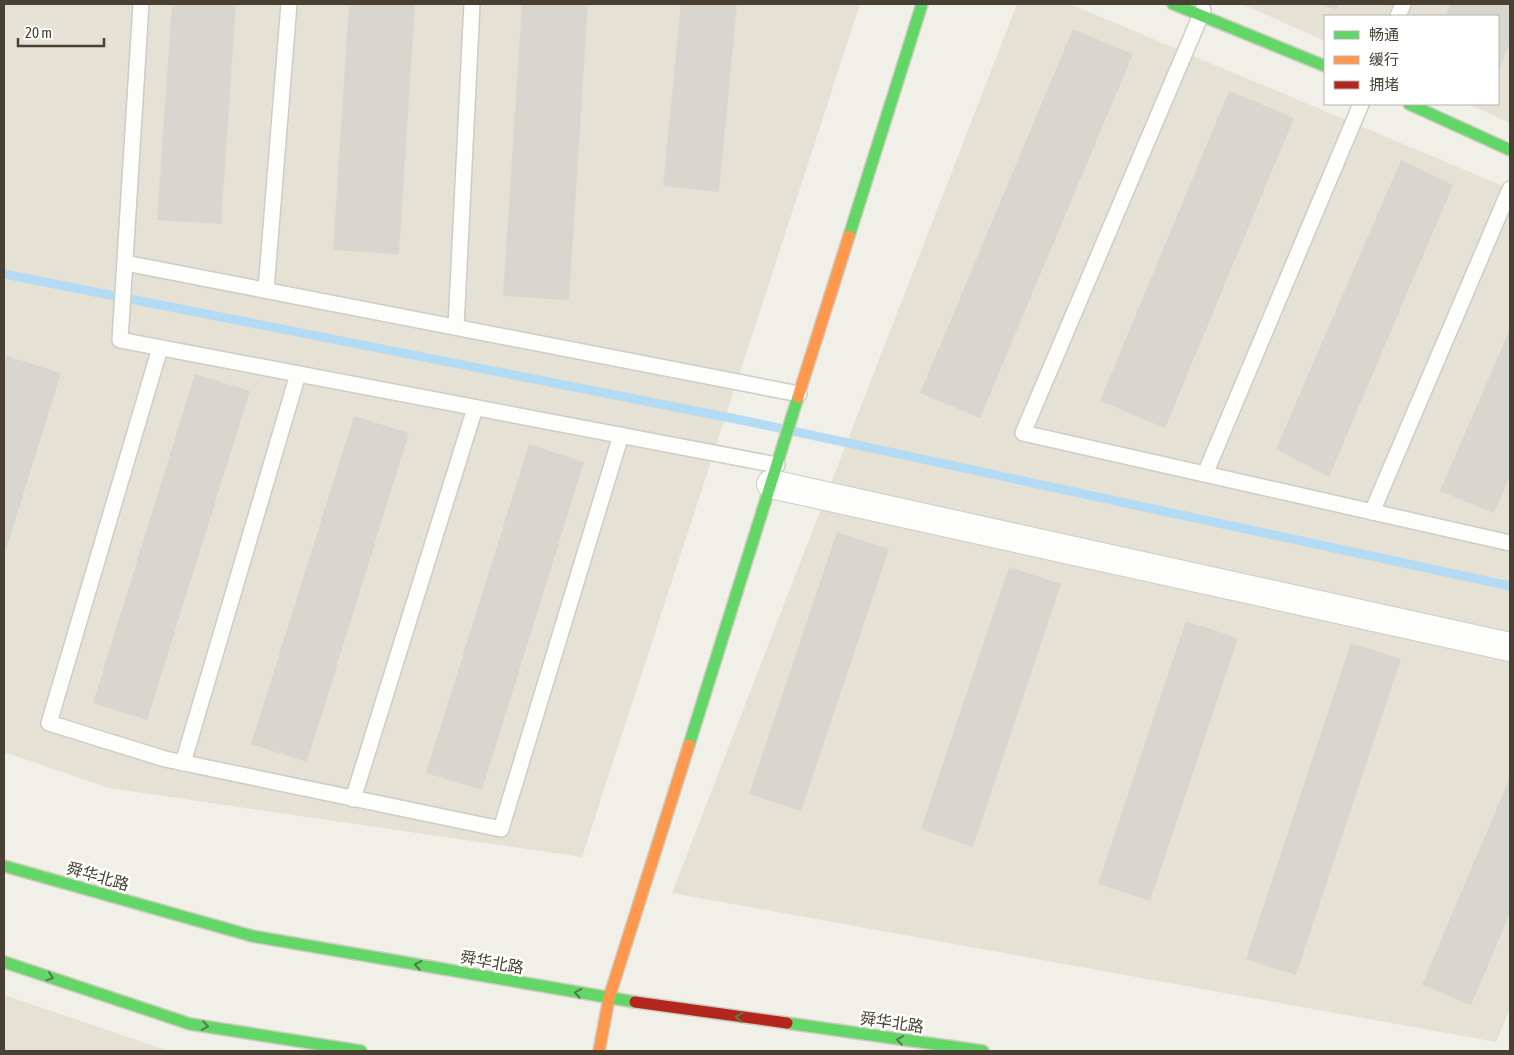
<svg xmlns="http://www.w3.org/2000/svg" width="1514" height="1055" font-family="'Asap Condensed','Noto Sans SC',sans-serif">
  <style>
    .residential { fill: #e5e1d5 }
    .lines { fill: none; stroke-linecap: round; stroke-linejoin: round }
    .stream { stroke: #b3dbf4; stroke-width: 9 }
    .building { fill: #d8d6cf }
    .lane-casing { stroke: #ceccc6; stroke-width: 18 }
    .street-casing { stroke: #ceccc6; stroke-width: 30 }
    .fast-casing { stroke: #d0ccbe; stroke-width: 14 }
    .slow-casing { stroke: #d0ccbe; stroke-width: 14 }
    .jam-casing { stroke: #d0ccbe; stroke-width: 14 }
    .lane { stroke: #fdfdfc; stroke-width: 15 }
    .street { stroke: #fdfdfc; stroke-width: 28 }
    .fast { stroke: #63d668; stroke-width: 11 }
    .slow { stroke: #ff974d; stroke-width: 11 }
    .jam { stroke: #b3261e; stroke-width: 11 }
    .oneway { stroke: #527c48 }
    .labels { text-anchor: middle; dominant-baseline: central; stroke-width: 5; stroke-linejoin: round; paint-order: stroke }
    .street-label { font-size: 16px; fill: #474033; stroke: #fff }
  </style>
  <rect width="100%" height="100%" fill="#f0efe8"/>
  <g class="residential">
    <polygon points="4,4 860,4 582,857 109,788 4,752"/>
    <polygon points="1017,4 1070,4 1510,189 1510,1009 1496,1042 672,893"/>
    <polygon points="1242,4 1510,4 1510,123 1468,104 1498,104 1498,16 1325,16 1325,41"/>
    <polygon points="4,995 169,1051 4,1051"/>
  </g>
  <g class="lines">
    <polyline class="stream" points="4,274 746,421 1510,586"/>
  </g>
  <g class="building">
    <polygon points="172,4 236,4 221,224 157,220"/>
    <polygon points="349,4 415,4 399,254 333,250"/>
    <polygon points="522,4 588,4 569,300 503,296"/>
    <polygon points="681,4 737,4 719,192 663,186"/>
    <polygon points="1321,4 1338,4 1336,10"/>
    <polygon points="1450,4 1510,4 1510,42 1498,72 1498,16 1445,16"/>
    <polygon points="1073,29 1133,54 980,418 920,393"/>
    <polygon points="1229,91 1294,118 1165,428 1100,401"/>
    <polygon points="1401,160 1453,185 1329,477 1276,449"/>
    <polygon points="1510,329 1510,476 1494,513 1440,491"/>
    <polygon points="7,356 61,373 4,556 4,365"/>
    <polygon points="195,374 250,391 147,720 93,703"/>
    <polygon points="354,416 409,433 307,762 251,744"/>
    <polygon points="529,444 584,462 482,790 426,773"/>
    <polygon points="837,532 889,549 801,811 749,794"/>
    <polygon points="1009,567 1061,584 973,847 921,829"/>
    <polygon points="1186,621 1238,638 1150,901 1098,884"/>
    <polygon points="1351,643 1401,659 1296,975 1246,959"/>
    <polygon points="1510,777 1510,913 1471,1005 1422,985"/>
  </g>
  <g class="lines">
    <g class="lane-casing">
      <g id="lane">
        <polyline points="141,4 120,340 777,465"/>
        <polyline points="1203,10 1023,433 1510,543"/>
        <polyline points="1398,16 1403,4"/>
        <polyline points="125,263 799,394"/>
        <polyline points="266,290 289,4"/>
        <polyline points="456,327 472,4"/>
        <polyline points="160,348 49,723 165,759 501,829 621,435"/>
        <polyline points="1205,474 1361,104"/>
        <polyline points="1372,512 1510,189"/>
        <polyline points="183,763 298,374"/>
        <polyline points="353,799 475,408"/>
      </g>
    </g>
    <g class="street-casing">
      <polyline id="street" points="771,484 1510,647"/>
    </g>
    <g class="fast-casing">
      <g id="fast">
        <polyline points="1173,4 1325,66"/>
        <polyline points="1409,104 1510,150"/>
        <polyline points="849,236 922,4"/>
        <polyline points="689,745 798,397"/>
        <polyline points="4,866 252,936 635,1002"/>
        <polyline points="4,962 190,1024 361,1051"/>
        <polyline points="787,1023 983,1051"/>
      </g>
    </g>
    <g class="slow-casing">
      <g id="slow">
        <polyline points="798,397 849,236"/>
        <polyline points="599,1051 609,998 689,745"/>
      </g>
    </g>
    <g class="jam-casing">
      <polyline id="jam" points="635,1002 787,1023"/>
    </g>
    <use href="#lane" class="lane"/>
    <use href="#street" class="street"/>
    <use href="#fast" class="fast"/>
    <use href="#slow" class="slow"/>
    <use href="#jam" class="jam"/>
  </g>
  <defs><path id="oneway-chevron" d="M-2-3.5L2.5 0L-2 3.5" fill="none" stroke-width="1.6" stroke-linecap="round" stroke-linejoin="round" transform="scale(1.25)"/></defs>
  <g class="oneway">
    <use href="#oneway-chevron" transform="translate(418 965) rotate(-170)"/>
    <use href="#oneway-chevron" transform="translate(50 977) rotate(18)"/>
    <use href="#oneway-chevron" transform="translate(578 993) rotate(-170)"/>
    <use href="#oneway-chevron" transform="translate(739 1017) rotate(-172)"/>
    <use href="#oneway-chevron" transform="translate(205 1026) rotate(9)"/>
    <use href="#oneway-chevron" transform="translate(900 1040) rotate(-172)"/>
  </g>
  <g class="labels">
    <g class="street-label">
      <text transform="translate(98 876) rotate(16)">舜华北路</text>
      <text transform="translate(492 962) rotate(10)">舜华北路</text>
      <text transform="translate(892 1022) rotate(8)">舜华北路</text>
    </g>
  </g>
  <rect width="1514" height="1055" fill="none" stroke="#474033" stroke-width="10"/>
  <rect x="1324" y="15" width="175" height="90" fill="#ffffff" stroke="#b5b3ad"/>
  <rect x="1334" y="31" width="25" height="8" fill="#63d668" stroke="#b5b3ad"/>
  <text x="1369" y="40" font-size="15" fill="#474033">畅通</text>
  <rect x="1334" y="56" width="25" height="8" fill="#ff974d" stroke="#b5b3ad"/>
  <text x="1369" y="65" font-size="15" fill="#474033">缓行</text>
  <rect x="1334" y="81" width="25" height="8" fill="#b3261e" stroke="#b5b3ad"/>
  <text x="1369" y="90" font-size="15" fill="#474033">拥堵</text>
  <path d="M18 38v8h86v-8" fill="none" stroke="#474033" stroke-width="2.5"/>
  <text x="25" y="38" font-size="15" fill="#474033" stroke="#ffffff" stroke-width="4" paint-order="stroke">20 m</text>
</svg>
